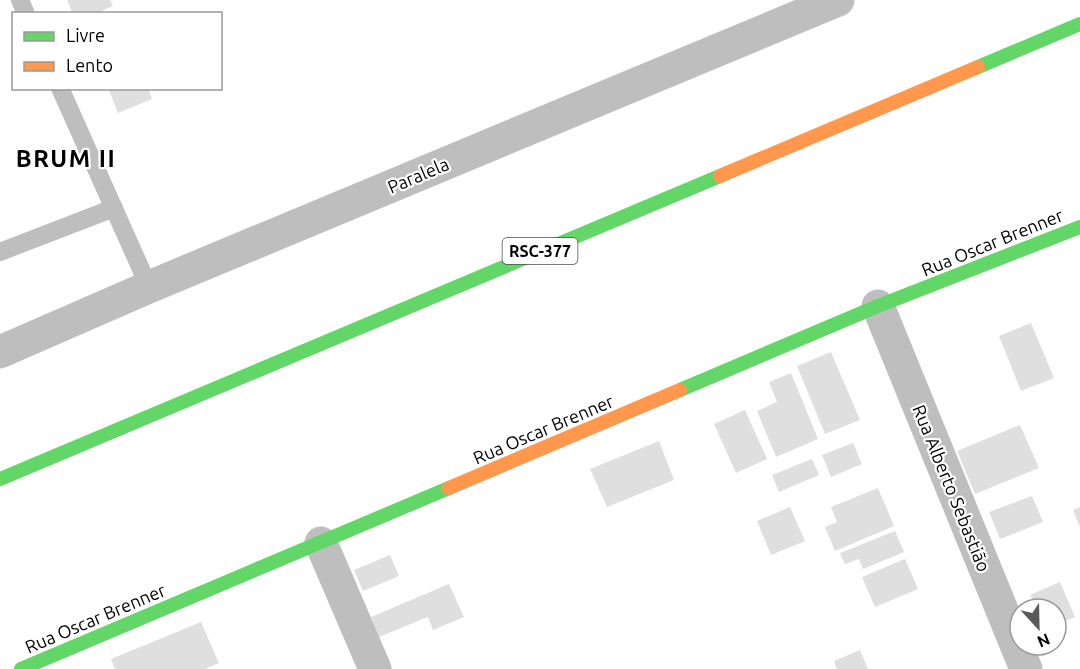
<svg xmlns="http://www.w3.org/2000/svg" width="1080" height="669" font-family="Ubuntu,sans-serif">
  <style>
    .building { fill: #dfdfdf }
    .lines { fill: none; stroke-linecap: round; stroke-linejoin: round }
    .lane { stroke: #bebebe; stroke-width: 18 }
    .street { stroke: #bebebe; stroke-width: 33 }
    .fast { stroke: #63d668; stroke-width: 14 }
    .slow { stroke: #ff974d; stroke-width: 14 }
    .labels { text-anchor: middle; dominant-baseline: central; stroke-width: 4.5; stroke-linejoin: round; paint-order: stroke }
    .shield { fill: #fff; stroke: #4c4c4c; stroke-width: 1.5 }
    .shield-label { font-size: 16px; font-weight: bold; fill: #000 }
    .street-label { font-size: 18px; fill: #000; stroke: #fff }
    .district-label { font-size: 24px; font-weight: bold; letter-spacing: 1.5px; fill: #000; stroke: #fff }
  </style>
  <rect width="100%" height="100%" fill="#fff"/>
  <g class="building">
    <polygon points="67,0 110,0 113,6 95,14 73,14"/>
    <polygon points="108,88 148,88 152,99 118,113"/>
    <polygon points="1031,323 1054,378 1021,391 999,336"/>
    <polygon points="831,352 860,420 825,434 797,366"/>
    <polygon points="791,373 818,439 776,457 757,411 777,402 769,382"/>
    <polygon points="745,410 767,459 736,473 714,424"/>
    <polygon points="1020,425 1039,468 975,494 957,451"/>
    <polygon points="659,441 674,480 607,507 590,469"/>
    <polygon points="853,443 862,464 831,477 822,455"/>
    <polygon points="812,459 819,475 779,492 772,475"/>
    <polygon points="878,488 894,526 835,551 825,527 837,522 831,507"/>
    <polygon points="1032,496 1043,522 1000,539 989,512"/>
    <polygon points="790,507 805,541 771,555 757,521"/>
    <polygon points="1080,507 1080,527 1073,510"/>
    <polygon points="895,531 904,552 863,569 859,559 845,564 840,553"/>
    <polygon points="390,555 399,576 363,591 354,570"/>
    <polygon points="905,559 918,589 875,607 862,577"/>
    <polygon points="1060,582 1075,617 1056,625 1056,609 1037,609 1030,595"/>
    <polygon points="449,584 464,617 433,630 428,617 379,637 371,617"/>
    <polygon points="201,622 219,663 205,669 115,669 111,659"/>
    <polygon points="860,650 868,669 837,669 834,661"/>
  </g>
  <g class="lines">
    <g class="lane">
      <polyline points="20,0 26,14"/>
      <polyline points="60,88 149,287"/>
      <polyline points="0,252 114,208"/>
    </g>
    <g class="street">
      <polyline points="878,306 1026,669"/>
      <polyline points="0,352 149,287 838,0"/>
      <polyline points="321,543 375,669"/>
    </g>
    <g class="fast">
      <polyline points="978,67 1080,24"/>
      <polyline points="680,390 878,306 1080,227"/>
      <polyline points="0,479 720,176"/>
      <polyline points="21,669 449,488"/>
    </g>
    <g class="slow">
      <polyline points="720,176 978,67"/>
      <polyline points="449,488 680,390"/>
    </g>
  </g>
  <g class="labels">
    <rect class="shield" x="502.5" y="238" width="75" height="26" rx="4.5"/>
    <g class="shield-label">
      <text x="540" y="251">RSC-377</text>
    </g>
    <g class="street-label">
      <text transform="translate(418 175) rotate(-23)">Paralela</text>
      <text transform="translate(992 242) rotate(-22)">Rua Oscar Brenner</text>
      <text transform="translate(543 429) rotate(-23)">Rua Oscar Brenner</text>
      <text transform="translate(952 488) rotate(68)">Rua Alberto Sebastião</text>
      <text transform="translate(95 618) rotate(-23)">Rua Oscar Brenner</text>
    </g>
    <g class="district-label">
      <text x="66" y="158">BRUM II</text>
    </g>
  </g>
  <rect x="12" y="12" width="210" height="78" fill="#ffffff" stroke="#999999" stroke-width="1.5"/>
  <rect x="24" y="32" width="30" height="9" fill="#63d668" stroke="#999999" stroke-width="1.5"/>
  <text x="66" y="42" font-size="18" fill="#000000">Livre</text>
  <rect x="24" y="62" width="30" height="9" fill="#ff974d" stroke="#999999" stroke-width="1.5"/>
  <text x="66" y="72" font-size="18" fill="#000000">Lento</text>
  <g transform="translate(1038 627) rotate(158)"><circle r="28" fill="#ffffff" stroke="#999999" stroke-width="1.5"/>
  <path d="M0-4.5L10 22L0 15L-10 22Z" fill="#595959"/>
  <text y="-9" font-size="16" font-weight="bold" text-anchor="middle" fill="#000000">N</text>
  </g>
</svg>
